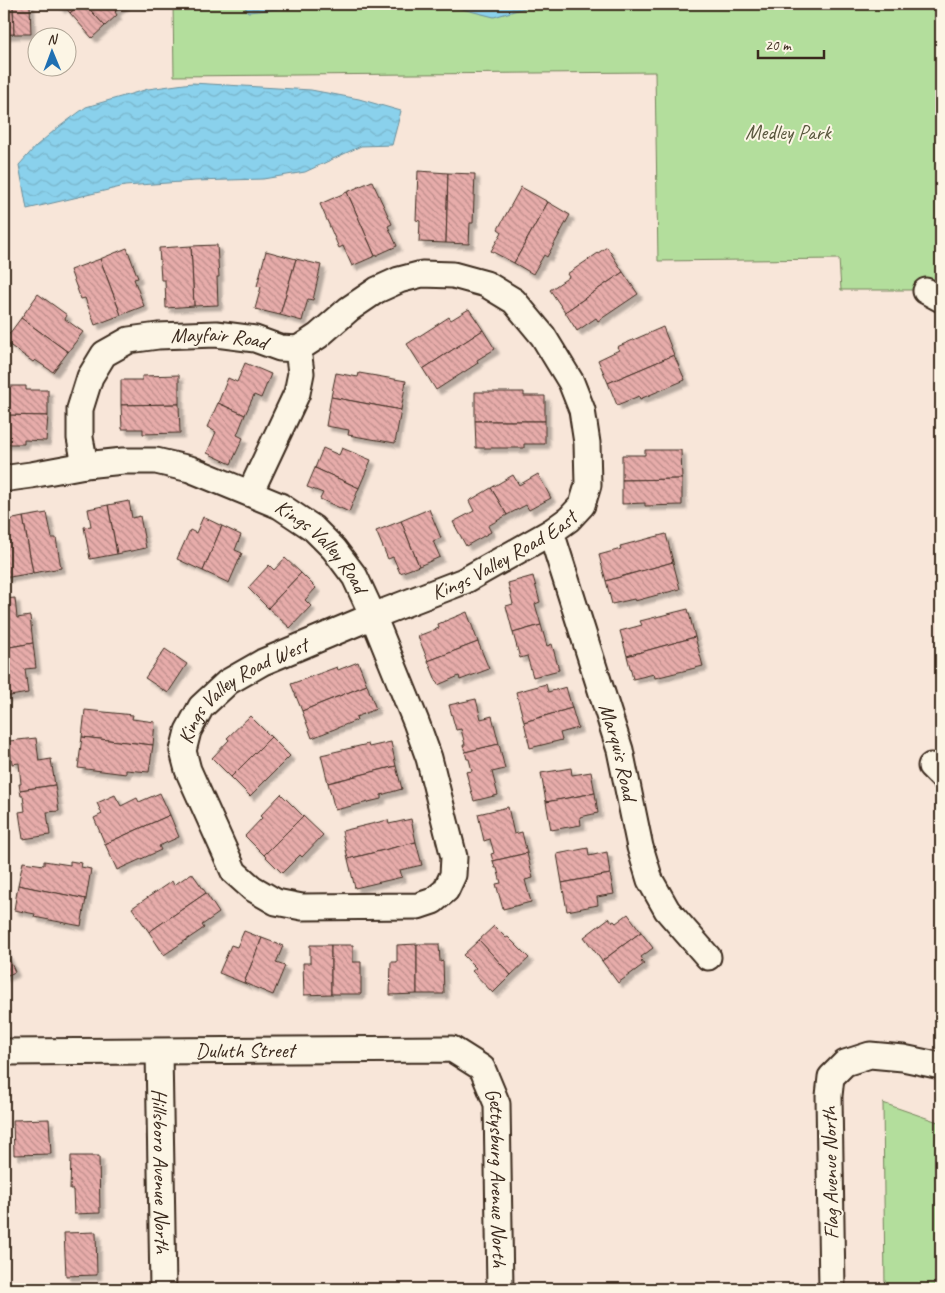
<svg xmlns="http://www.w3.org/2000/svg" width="945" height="1293" font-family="Caveat,sans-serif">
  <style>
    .green { fill: #b3de9c; stroke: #77845d }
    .water { fill: url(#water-waves); stroke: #6a8e9a }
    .building { fill: url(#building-back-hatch); stroke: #3b2a1e; filter: url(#shadow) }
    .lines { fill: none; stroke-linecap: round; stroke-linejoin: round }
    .minor-casing { stroke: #3b2a1e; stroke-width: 29 }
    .minor { stroke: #fcf5e5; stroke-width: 25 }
    .labels { text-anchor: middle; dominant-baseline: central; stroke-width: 4; stroke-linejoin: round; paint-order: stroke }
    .park-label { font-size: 21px; fill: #59573e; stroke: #fcf5e5 }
    .street-label { font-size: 21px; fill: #3b2a1e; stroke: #fcf5e5 }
  </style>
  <defs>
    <pattern id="water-waves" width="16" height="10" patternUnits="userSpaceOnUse" patternTransform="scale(1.25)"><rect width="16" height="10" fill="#8ad1ec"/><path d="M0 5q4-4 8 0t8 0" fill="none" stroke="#78b4ca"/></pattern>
    <pattern id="building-back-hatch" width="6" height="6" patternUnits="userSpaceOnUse" patternTransform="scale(1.25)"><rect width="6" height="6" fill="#e7acaa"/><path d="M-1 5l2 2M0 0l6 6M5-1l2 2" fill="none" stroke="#bc8c8a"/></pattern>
    <filter id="shadow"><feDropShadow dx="4.5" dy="4.5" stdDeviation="1" flood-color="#0004"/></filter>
  </defs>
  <rect width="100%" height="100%" fill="#f8e6d9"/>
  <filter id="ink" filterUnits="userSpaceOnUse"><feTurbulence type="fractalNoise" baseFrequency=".02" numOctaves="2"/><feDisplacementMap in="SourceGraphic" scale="10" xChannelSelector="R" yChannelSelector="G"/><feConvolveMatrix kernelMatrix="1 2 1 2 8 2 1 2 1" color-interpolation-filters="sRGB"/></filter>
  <g filter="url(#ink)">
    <g class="green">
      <polygon points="173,4 941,4 941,284 926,278 920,290 841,290 839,259 658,261 655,72 174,76"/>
      <polygon points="883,1103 941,1123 941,1289 885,1289"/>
    </g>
    <g class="water">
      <polygon points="243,4 331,4 248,12"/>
      <polygon points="449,4 538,4 494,17 450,6"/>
      <polygon points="192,83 311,90 359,99 401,111 392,145 361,146 305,172 263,179 195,181 125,186 27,209 19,165 36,146 55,130 86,107 148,89"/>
    </g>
    <g class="building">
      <polygon points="4,4 13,4 14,34 4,35"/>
      <polygon points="13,4 30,4 31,34 14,34"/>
      <polygon points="56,4 80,4 70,13 64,6 61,9"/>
      <polygon points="80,4 85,4 105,26 92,38 70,13"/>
      <polygon points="85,4 110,4 116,11 115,12 117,15 105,26"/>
      <polygon points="110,4 125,4 116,11"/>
      <polygon points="418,171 448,173 446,243 419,242 420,221 416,220"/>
      <polygon points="448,173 475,174 473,223 470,223 469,244 446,243"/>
      <polygon points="372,181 392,224 388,226 397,246 375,256 347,192"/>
      <polygon points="521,187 548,202 514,263 491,251 502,232 498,229"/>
      <polygon points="347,192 375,256 352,266 343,246 339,248 320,204"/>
      <polygon points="548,202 570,215 547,257 544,255 533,274 514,263"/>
      <polygon points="217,245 219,277 217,277 218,305 194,306 191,246"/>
      <polygon points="191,246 194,306 166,308 165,280 161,280 159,248"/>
      <polygon points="607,247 623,272 565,312 550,290 569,277 567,274"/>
      <polygon points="127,248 138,278 134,279 144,306 121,315 100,259"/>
      <polygon points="266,251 296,259 280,315 255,309 261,287 257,286"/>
      <polygon points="100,259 121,315 95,325 85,298 81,299 70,270"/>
      <polygon points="296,259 321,265 313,300 308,299 302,321 280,315"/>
      <polygon points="623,272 638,294 598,321 596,318 577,331 565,312"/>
      <polygon points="38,294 67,315 65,319 83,332 68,352 21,318"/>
      <polygon points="469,309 483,330 423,369 407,344 449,317 451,320"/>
      <polygon points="21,318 68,352 53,372 35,360 33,362 4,341"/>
      <polygon points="663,327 674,355 608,383 598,360 619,350 617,347"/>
      <polygon points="483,330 495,349 477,360 478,363 436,390 423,369"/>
      <polygon points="674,355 685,380 640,399 639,396 617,405 608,383"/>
      <polygon points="245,363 271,374 261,398 254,395 245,415 218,403 228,378 237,382"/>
      <polygon points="336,373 358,377 359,373 406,381 401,410 331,397"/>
      <polygon points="179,375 179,404 121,405 121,380 142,380 142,376"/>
      <polygon points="4,386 26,386 26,390 48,390 48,416 4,415"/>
      <polygon points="475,392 524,392 524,396 545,396 545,421 475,421"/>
      <polygon points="331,397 401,410 395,443 348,435 349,430 326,426"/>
      <polygon points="218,403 245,415 237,435 243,438 231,464 207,453 216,432 207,427"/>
      <polygon points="179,404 180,433 143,434 143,429 122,429 121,405"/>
      <polygon points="4,415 48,416 46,441 24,440 24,444 4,444"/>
      <polygon points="475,421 545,421 545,444 524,444 524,448 476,448"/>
      <polygon points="323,448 339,455 342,448 371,460 359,488 315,468"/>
      <polygon points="645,450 681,450 682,479 622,480 622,455 645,455"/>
      <polygon points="315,468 359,488 349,512 320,499 323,493 307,487"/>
      <polygon points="538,474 551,498 529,510 526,505 507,515 491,488 513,475 519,485"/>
      <polygon points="682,479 682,505 645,506 645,503 622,504 622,480"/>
      <polygon points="491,488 507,515 488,526 491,532 466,546 453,522 474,511 469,501"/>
      <polygon points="129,501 132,518 140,516 146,548 117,554 108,505"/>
      <polygon points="108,505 117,554 90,559 84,527 91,526 88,509"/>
      <polygon points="429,509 441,538 433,541 440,557 419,566 401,521"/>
      <polygon points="47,513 52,538 56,538 61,568 33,573 23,517"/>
      <polygon points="23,517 33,573 4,578 4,521"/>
      <polygon points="203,517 222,526 203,571 177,559 190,530 196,533"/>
      <polygon points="401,521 419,566 400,573 393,557 388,559 376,531"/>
      <polygon points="222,526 241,535 235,550 242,553 229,583 203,571"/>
      <polygon points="666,534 673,562 606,581 599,555 621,549 620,546"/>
      <polygon points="285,558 301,573 268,608 248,588 269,565 274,570"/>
      <polygon points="673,562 680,589 635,601 634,599 612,604 606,581"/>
      <polygon points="301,573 316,588 305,600 311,606 290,628 268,608"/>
      <polygon points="533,576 540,602 535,604 541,625 513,633 506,606 513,604 508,583"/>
      <polygon points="15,598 17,618 30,616 33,643 4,648 4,599"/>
      <polygon points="688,609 695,637 627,656 620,631 642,625 640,621"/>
      <polygon points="467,612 478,642 428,661 418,636 439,628 438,624"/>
      <polygon points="541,625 547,646 552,644 559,670 533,677 527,656 520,658 513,633"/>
      <polygon points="695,637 703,666 655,678 654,674 633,679 627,656"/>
      <polygon points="478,642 489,669 460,680 459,676 438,685 428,661"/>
      <polygon points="33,643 36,668 25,669 28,693 4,697 4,648"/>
      <polygon points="165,649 187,664 168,693 145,678"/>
      <polygon points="358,662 367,685 302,711 291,684 337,667 338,670"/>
      <polygon points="546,684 548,692 566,687 572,708 524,722 516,692"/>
      <polygon points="367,685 376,709 356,717 357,720 312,738 302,711"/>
      <polygon points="476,699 481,719 492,716 499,744 465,752 463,745 465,745 461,729 456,730 449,705"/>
      <polygon points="572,708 578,728 560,733 562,740 530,748 524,722"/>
      <polygon points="85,710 133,715 132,719 155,722 153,745 82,737"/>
      <polygon points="250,716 271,737 231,777 212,758 229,740 227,738"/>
      <polygon points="82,737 153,745 149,772 126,770 126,774 78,768"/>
      <polygon points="271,737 290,756 250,796 231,777"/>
      <polygon points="36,738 39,761 51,759 55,785 20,790 19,784 21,784 19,763 12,764 9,741"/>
      <polygon points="391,742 396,766 328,783 321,755 368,744 369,747"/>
      <polygon points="499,744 505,769 492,772 498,795 474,801 466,772 472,771 469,759 467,759 465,752"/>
      <polygon points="396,766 402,789 381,795 381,799 335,810 328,783"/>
      <polygon points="571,768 572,775 591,772 595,793 546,802 541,773"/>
      <polygon points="55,785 59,811 47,812 50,835 23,839 19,812 25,811 23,796 21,796 20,790"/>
      <polygon points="160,793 170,815 105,844 94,818 102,814 97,803 115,795 121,806 137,798 139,802"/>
      <polygon points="595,793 598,813 580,817 581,825 551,830 546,802"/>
      <polygon points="281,794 303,816 264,855 245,836 262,818 260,816"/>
      <polygon points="508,807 514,834 522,832 527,853 493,861 491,854 494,853 490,839 484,841 478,814"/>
      <polygon points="170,815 179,837 159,846 161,850 117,870 105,844"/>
      <polygon points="303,816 323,835 302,857 300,855 282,873 264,855"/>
      <polygon points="411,819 416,842 348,859 342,831 388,820 389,824"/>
      <polygon points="416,842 422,865 400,870 402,877 355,888 348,859"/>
      <polygon points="588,848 589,856 607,852 610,874 562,883 557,854"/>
      <polygon points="527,853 533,878 525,880 531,902 503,909 496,884 501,883 497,868 495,868 493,861"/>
      <polygon points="44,861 70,865 70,861 82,863 81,867 91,869 86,899 18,885 23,862 44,865"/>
      <polygon points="192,873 206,893 149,932 132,908 172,881 174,885"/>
      <polygon points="610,874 614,894 597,897 598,905 567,911 562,883"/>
      <polygon points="18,885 86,899 81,926 34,917 35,914 14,910"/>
      <polygon points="206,893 219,913 202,925 204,928 164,955 149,932"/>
      <polygon points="628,914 641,932 602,961 584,937 609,918 612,922 614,921 616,923"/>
      <polygon points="494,926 506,938 508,937 529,958 511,975 479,940"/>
      <polygon points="244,931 262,938 244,983 219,973 231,945 237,947"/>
      <polygon points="641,932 653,948 641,957 643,960 641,962 644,964 618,983 602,961"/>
      <polygon points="262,938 283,946 276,963 285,966 273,995 244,983"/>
      <polygon points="479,940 511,975 493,993 472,971 476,968 463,955"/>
      <polygon points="417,944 417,994 390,995 391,962 397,962 397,945"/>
      <polygon points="417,944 439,944 440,962 443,961 444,994 417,994"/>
      <polygon points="310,945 331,945 331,994 304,995 303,963 310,963"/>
      <polygon points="331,945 353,945 353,962 361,962 361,994 331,994"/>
      <polygon points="4,948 15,972 4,977"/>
      <polygon points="49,1119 51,1154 14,1155 13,1120"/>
      <polygon points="71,1156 99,1156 100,1213 74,1214 73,1190 70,1190"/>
      <polygon points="96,1232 97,1275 66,1276 64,1233"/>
    </g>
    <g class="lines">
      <g class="minor-casing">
        <g id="minor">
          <polyline points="926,291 941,299"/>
          <path id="s1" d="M85 465 80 438V409L90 377 104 354 129 340 158 336 216 334 255 339 280 348 298 349 301 373 297 393 250 493"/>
          <path id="s2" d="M4 477 9 478 31 475 85 465 123 461H156L190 469 280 506 313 528 334 549 355 577 373 616 416 722 429 758 454 857 453 875 446 890 433 901 418 906 302 907 276 902 252 888 234 872 188 770 183 751 188 731 201 707 228 682 263 662 373 616 464 581 551 532 569 519 582 505 588 485 587 443 582 410 571 382 543 336 514 301 486 284 453 275 422 274 399 280 377 290 349 309 318 336 298 349"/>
          <path id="s3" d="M551 532 620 750 640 847 650 880 667 910 708 957"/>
          <polyline points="931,766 941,776"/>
          <path id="s4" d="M4 1052 452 1049 482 1068 497 1104 500 1289"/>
          <path id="s5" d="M159 1052 163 1289"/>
          <polyline points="832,1289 829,1096 831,1077 845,1063 870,1055 903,1058 941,1066"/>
        </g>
      </g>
      <use href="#minor" class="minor"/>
    </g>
  </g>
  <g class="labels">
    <g class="park-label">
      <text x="788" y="132">Medley Park</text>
    </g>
    <g class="street-label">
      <text stroke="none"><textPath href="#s1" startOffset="236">Mayfair Road</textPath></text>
      <text stroke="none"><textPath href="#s2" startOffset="344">Kings Valley Road</textPath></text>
      <text stroke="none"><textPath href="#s2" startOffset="1470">Kings Valley Road East</textPath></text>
      <text stroke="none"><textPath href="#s2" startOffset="1171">Kings Valley Road West</textPath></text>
      <text stroke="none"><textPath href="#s3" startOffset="230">Marquis Road</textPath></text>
      <text stroke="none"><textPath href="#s4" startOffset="241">Duluth Street</textPath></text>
      <text stroke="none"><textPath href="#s5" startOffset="119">Hillsboro Avenue North</textPath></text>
      <text transform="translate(830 1173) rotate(-91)">Flag Avenue North</text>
      <text stroke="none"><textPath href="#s4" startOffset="596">Gettysburg Avenue North</textPath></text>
    </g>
  </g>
  <rect width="945" height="1293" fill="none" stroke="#fcf5e5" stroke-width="20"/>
  <rect x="10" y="10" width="925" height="1273" fill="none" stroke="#3b2a1e" stroke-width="2" filter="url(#ink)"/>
  <g transform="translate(52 52) rotate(359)"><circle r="24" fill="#fcf5e5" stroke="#afa495"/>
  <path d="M0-4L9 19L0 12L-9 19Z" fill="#1f6fb2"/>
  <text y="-8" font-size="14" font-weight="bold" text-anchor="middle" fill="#3b2a1e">N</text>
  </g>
  <path d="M758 50v8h66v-8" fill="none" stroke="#3b2a1e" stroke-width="2.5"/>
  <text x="765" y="50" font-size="15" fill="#3b2a1e" stroke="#fcf5e5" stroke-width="4" paint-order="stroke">20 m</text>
</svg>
